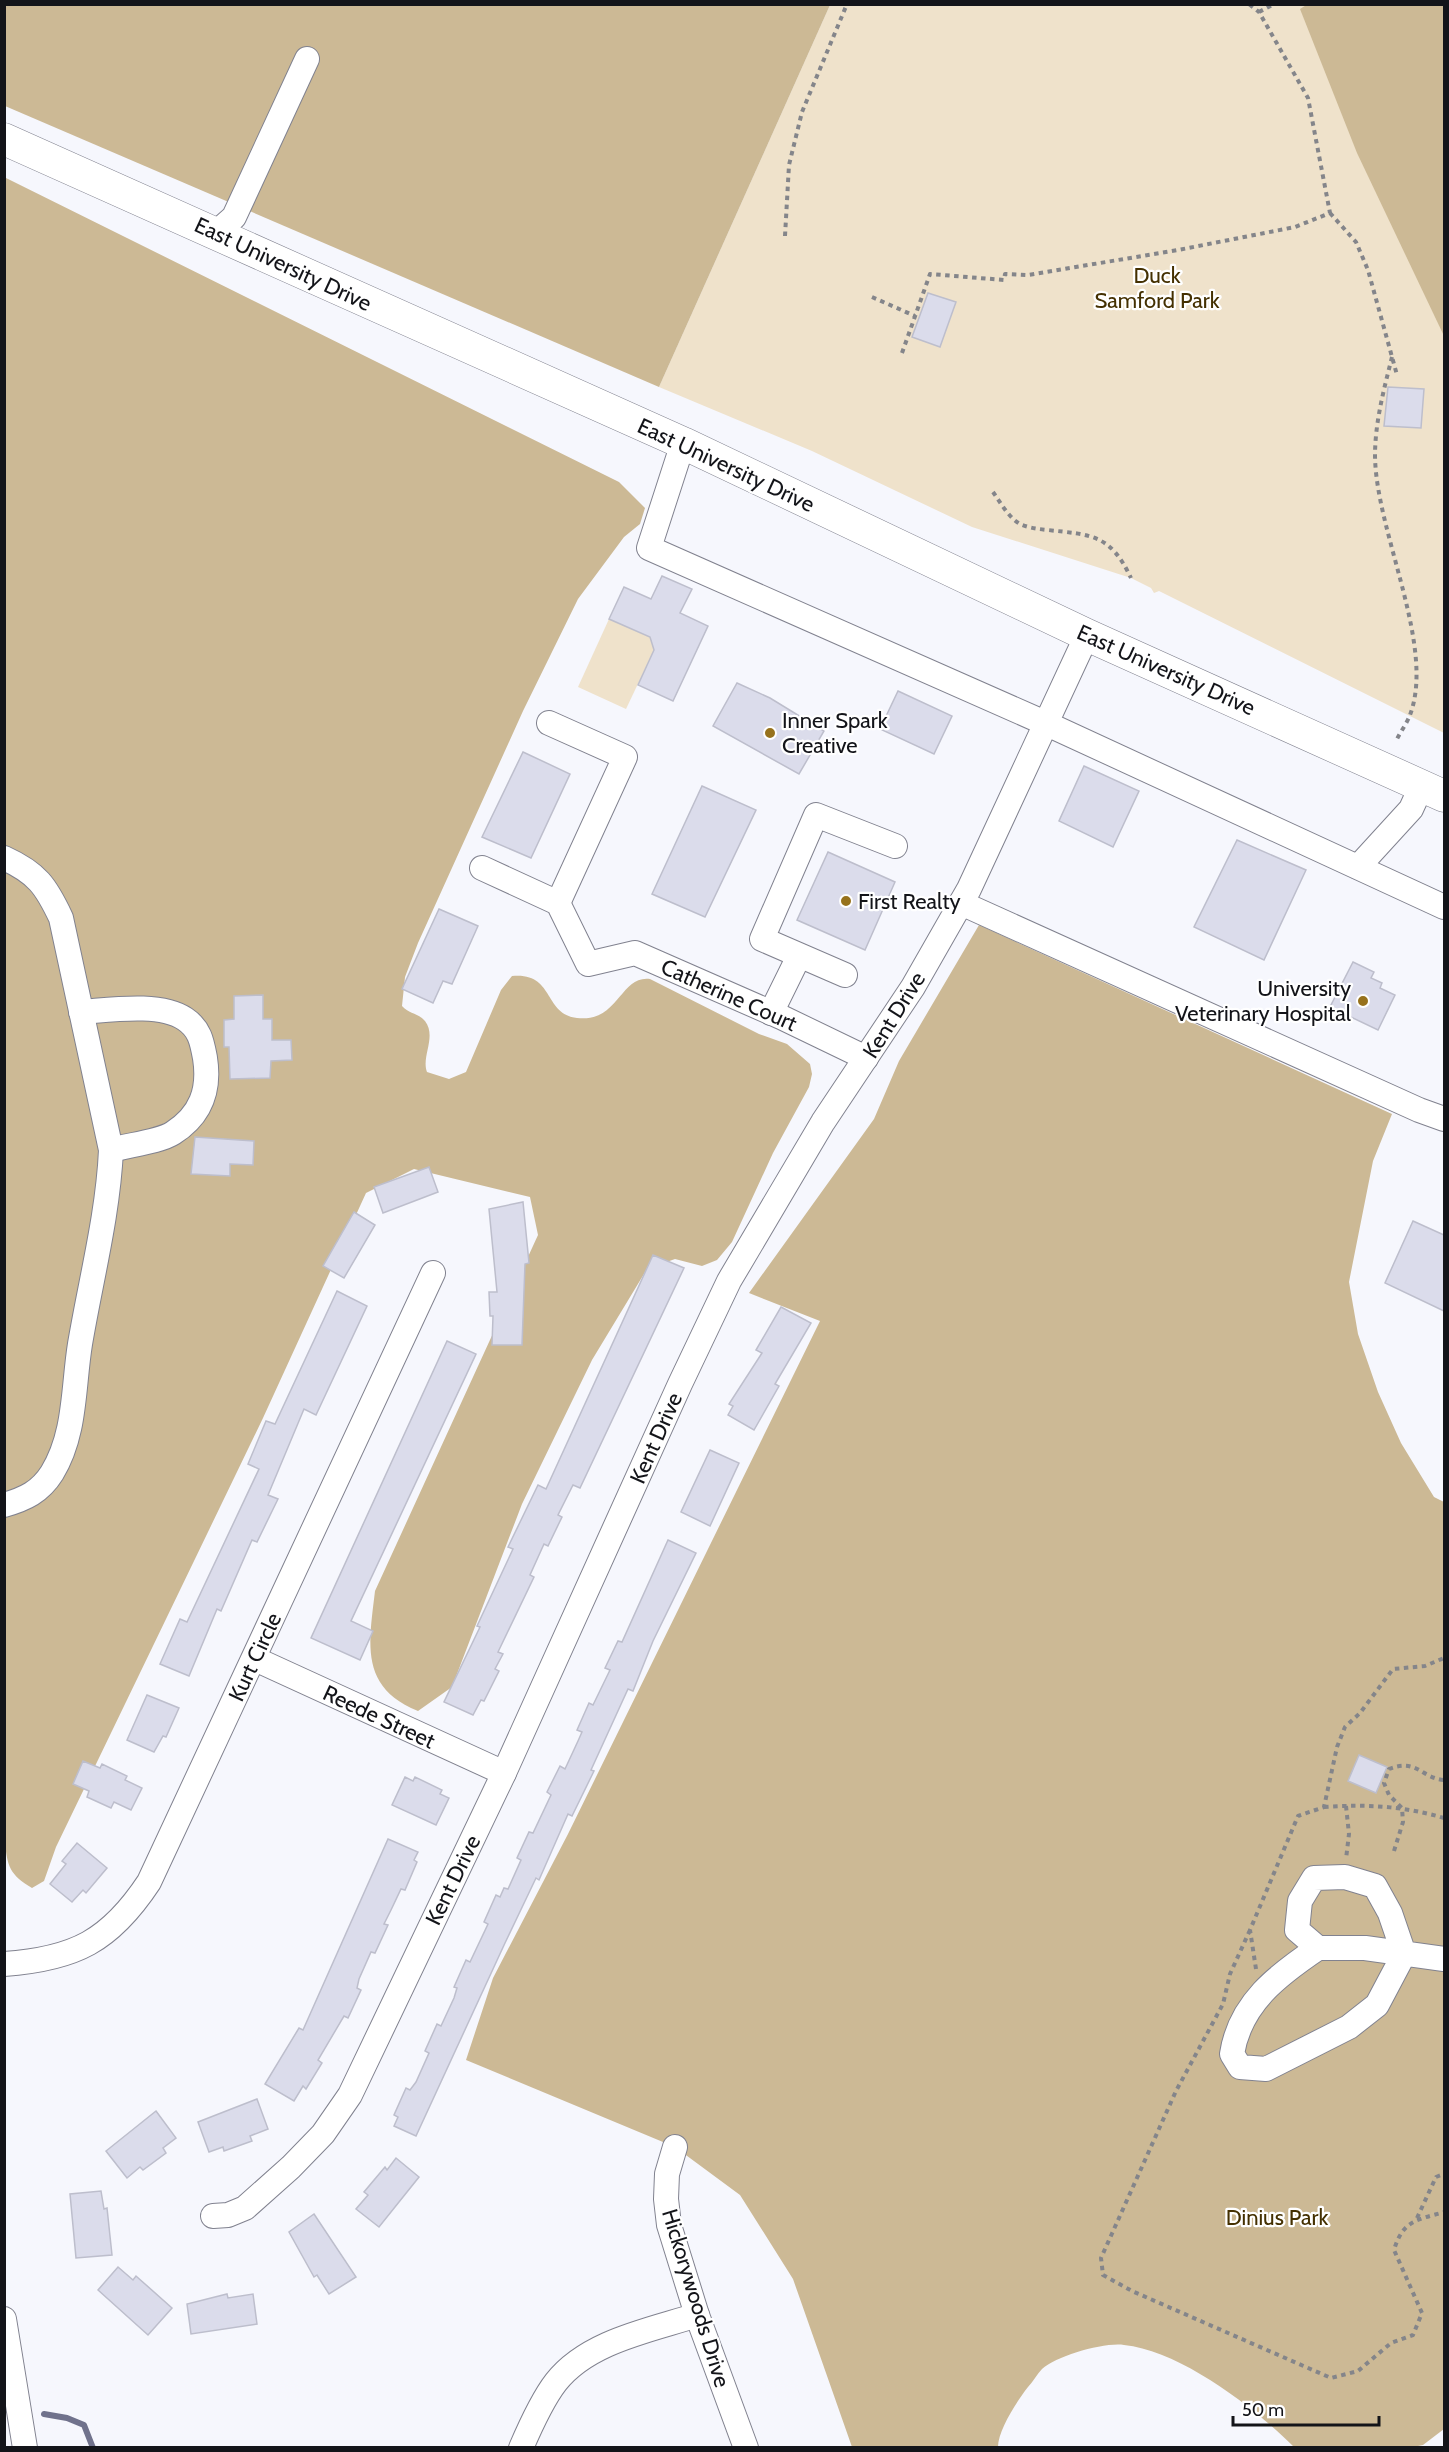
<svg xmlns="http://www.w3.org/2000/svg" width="1449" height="2452" font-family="Cabin,sans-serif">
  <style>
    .green { fill: #efe2cb }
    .forest { fill: #ccb995 }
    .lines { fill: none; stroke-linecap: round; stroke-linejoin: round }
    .stream { stroke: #70728c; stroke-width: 6 }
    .building { fill: #dbdceb; stroke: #bdbecc; stroke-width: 1.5 }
    .minor-casing { stroke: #81828f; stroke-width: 26 }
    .major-casing { stroke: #81828f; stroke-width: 33 }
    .path { stroke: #84858a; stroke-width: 4; stroke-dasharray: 4.5 4.5; stroke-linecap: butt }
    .minor { stroke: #fff; stroke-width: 24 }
    .major { stroke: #fff; stroke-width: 32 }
    .poi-dot { fill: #97721c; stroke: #fff; stroke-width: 2 }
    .labels { text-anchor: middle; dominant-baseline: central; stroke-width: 4.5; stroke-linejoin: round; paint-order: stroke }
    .street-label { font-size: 22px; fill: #131419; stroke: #fff }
    .park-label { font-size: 22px; fill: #443001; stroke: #fff }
    .poi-label { font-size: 22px; fill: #131419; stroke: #fff; text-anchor: start }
  </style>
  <rect width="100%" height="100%" fill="#f6f7fd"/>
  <g class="green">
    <polygon points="830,5 1444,5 1444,733 1159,591 1154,593 1151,588 1131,578 972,527 812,451 659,387"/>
    <polygon points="609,619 650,637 654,650 626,709 578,687"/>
  </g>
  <g class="forest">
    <polygon points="1308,4 1444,5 1444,336 1357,153 1300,9"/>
    <polygon points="5,5 830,5 659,387 5,106"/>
    <path d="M4 177 619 482 645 508 640 524 624 537 578 599 523 711 418 943 405 977 402 1006C409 1014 418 1013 425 1021 437 1037 421 1056 427 1072L449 1079 466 1072 501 990 512 976C555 972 543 1014 577 1018 619 1023 620 975 650 979L759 1034 787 1044 810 1064 812 1074 809 1087 773 1153 732 1242 717 1260 702 1266 675 1259 647 1269 592 1360 522 1504 452 1687 418 1711C359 1687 369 1643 375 1591L538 1235 530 1197 414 1169 366 1193 263 1418 56 1847 44 1881 32 1888C10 1875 7 1866 5 1842Z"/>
    <path d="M979 925 1392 1114 1373 1161 1349 1282 1358 1334 1378 1392 1401 1443 1434 1497 1444 1502V2429L1423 2445 1413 2447H1294C1255 2408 1181 2351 1124 2345 1104 2342 1057 2356 1042 2369 1037 2374 1033 2382 1028 2387 1017 2401 998 2430 998 2447H852L793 2279 740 2195 675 2147 466 2060 493 1978 568 1834 820 1321 749 1293 874 1119 899 1061Z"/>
  </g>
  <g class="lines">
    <polyline class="stream" points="44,2414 67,2418 84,2425 93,2448"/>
  </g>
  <g class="building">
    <polygon points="928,293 956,302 940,347 912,337"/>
    <polygon points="1388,387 1424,389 1421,428 1384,426"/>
    <polygon points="662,576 692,589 680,613 708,626 673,701 638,685 654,650 650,637 609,619 624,587 651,599"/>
    <polygon points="737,683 770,698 824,731 799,774 713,726"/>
    <polygon points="898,691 952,716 934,754 880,729"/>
    <polygon points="523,752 570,774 531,858 482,837"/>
    <polygon points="1084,766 1139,791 1113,847 1059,821"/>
    <polygon points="702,786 756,810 705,917 652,894"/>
    <polygon points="1237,840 1306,870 1264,960 1194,927"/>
    <polygon points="828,852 895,882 865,950 797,920"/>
    <polygon points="439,909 478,926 452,984 443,981 433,1003 402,989"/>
    <polygon points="1353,962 1374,972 1371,978 1382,983 1380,988 1395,995 1378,1030 1330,1007"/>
    <polygon points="263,995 263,1019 272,1019 272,1040 291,1040 292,1060 271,1061 270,1078 230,1079 229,1047 224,1047 224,1020 234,1019 234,996"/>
    <polygon points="195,1137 254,1141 253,1165 230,1164 230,1176 191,1174"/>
    <polygon points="429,1167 438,1192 383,1213 374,1187"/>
    <polygon points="523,1202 529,1263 525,1264 522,1345 492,1345 493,1316 490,1316 489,1292 497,1292 489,1209"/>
    <polygon points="354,1212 375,1225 344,1278 323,1266"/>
    <polygon points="1413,1221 1444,1235 1444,1311 1385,1283"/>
    <polygon points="653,1255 684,1268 580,1488 573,1485 558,1515 562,1517 548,1546 544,1544 530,1575 534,1577 498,1652 503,1654 495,1669 499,1671 484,1701 481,1700 473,1715 444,1702 480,1627 477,1626 513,1549 508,1547 538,1485 546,1489"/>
    <polygon points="337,1291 367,1306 316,1415 304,1409 268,1495 278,1499 257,1542 252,1540 221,1611 217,1609 189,1676 160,1664 180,1619 187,1622 259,1469 248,1464 266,1421 275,1424"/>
    <polygon points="781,1307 811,1323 775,1384 779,1386 754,1430 728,1415 733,1406 729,1404 762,1353 756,1350"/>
    <polygon points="447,1341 476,1354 351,1621 373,1631 360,1660 311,1638"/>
    <polygon points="710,1450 739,1463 710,1526 681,1512"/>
    <polygon points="668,1540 696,1553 653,1641 633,1691 628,1689 591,1770 594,1771 572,1816 568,1814 539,1880 536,1878 505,1943 416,2136 394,2126 398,2117 394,2115 406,2088 410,2090 416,2082 429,2053 425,2051 437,2024 441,2026 454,1998 457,1988 454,1987 466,1960 470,1962 488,1924 484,1922 496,1895 500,1897 504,1888 508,1889 521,1860 517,1858 529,1832 533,1833 551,1795 547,1792 560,1766 565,1769 578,1741 582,1732 577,1730 589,1703 593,1705 610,1670 605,1668 618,1641 622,1642"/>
    <polygon points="147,1695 179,1708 166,1737 163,1736 154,1752 127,1740"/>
    <polygon points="1359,1755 1387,1767 1376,1793 1348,1781"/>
    <polygon points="83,1761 100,1768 102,1764 127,1776 125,1780 142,1788 131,1810 114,1802 111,1808 87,1797 89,1791 73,1784"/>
    <polygon points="405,1777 413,1781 415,1777 442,1790 440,1794 449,1798 436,1825 392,1805"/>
    <polygon points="388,1839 418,1852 414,1860 417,1862 405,1890 401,1889 391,1910 384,1924 388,1925 375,1953 371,1952 359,1979 357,1988 361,1990 348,2018 344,2016 318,2060 322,2063 306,2089 303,2086 294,2101 265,2084 299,2028 303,2030"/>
    <polygon points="77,1843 107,1868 86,1893 83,1890 72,1902 50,1884 66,1864 62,1861"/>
    <polygon points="257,2099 268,2129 250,2136 252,2141 224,2151 223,2147 209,2152 198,2122"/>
    <polygon points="156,2111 176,2138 163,2148 166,2153 143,2170 140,2167 127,2178 106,2151"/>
    <polygon points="396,2158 419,2177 379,2227 356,2209 368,2195 364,2192 385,2167 387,2170"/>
    <polygon points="101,2191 104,2209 107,2208 112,2255 76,2258 70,2194"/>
    <polygon points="314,2214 356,2277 329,2294 317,2275 314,2277 289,2232"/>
    <polygon points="118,2267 133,2280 136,2276 172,2308 148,2335 98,2290"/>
    <polygon points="227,2294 228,2298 253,2294 257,2324 191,2334 187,2304"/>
  </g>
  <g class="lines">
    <g class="minor-casing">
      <g id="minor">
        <polyline points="216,233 234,217 307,59"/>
        <polyline points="683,443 649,548 1045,723 1444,907"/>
        <polyline points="549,723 625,757 558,903"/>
        <path d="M4 858C37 873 46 886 61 918L111 1150C108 1215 91 1279 80 1344 73 1387 76 1434 52 1473 40 1492 25 1499 4 1505"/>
        <polyline points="1358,867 1411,809 1422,785"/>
        <polyline points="482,868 558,903 588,964 635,953 781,1017 866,1058"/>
        <polyline points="961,903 1419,1110 1444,1119"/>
        <polyline points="845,975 762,939 816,815 895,846"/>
        <path d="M81 1012C110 1010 160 1002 185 1019 200 1029 202 1042 205 1058 210 1090 201 1115 173 1133 159 1142 127 1145 111 1150"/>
        <polyline points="771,1013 799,956"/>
        <polyline points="255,1659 504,1773"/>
        <path d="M1318 1948C1278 1975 1240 2003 1232 2054L1240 2067 1266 2069 1349 2027 1377 2005 1404 1954 1390 1913 1375 1886 1345 1877 1314 1878 1300 1901 1297 1930 1318 1948H1365L1444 1959"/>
        <path d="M4 1964C75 1959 110 1941 149 1882L433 1273"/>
        <polyline points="675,2147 667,2174 666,2199 669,2225 697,2315 746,2448"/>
        <polyline points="213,2216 228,2215 245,2208 291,2167 323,2134 350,2095 504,1773 680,1384 729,1281 823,1122 913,987 969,889 1087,635"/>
        <polyline points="4,2319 25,2448"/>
        <path d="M521 2448C530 2427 542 2400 556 2382 588 2341 651 2330 697 2315"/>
      </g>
    </g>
    <g class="major-casing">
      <polyline id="major" points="4,139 683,443 1087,635 1444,796"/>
    </g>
    <g class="path">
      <polyline points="1259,12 1274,4"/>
      <polyline points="1330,213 1356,242 1368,270 1397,375"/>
      <polyline points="785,236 789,165 802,112 847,4"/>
      <polyline points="872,297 915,316"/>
      <polyline points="902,353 930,274 1004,280 1005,274 1028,275 1178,250 1295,227 1330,213 1308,98 1259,12 1249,4"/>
      <path d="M1392 357C1384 389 1375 422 1375 456 1376 533 1436 646 1410 715 1407 723 1401 731 1397 739"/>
      <path d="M993 492C1001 503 1008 517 1020 524 1029 528 1038 529 1048 530 1092 535 1110 534 1131 578"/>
      <polyline points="1346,1806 1349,1834 1346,1859"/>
      <path d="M1324 1807C1366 1804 1404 1806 1444 1818"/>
      <path d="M1394 1851 1403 1822 1402 1808 1389 1795 1384 1783 1389 1769C1417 1758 1421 1778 1444 1780"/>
      <path d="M1250 1930 1230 1974 1223 2004 1176 2091 1101 2258 1103 2275 1132 2291 1331 2378 1358 2371 1391 2343 1413 2335 1422 2313 1394 2250C1403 2220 1417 2220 1444 2212"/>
      <polyline points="1256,1969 1250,1930 1298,1816 1324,1807 1337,1747 1345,1727 1360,1713 1393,1669 1425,1666 1444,1658"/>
      <polyline points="1417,2218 1436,2177 1444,2174"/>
    </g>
    <use href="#minor" class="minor"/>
    <use href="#major" class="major"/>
  </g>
  <g class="poi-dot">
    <circle cx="770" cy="733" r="6"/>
    <circle cx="846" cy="901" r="6"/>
    <circle cx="1363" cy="1001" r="6"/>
  </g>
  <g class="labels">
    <g class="street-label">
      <text transform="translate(283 264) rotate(25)">East University Drive</text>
      <text transform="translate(726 465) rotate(25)">East University Drive</text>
      <text transform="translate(1166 670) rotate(24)">East University Drive</text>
      <text transform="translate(729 995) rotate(24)">Catherine Court</text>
      <text transform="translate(894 1015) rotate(-58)">Kent Drive</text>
      <text transform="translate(656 1438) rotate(-66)">Kent Drive</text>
      <text transform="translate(255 1657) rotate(-65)">Kurt Circle</text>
      <text transform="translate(379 1717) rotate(25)">Reede Street</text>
      <text transform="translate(453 1880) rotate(-64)">Kent Drive</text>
      <text transform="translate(696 2298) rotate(73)">Hickorywoods Drive</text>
    </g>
    <g class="park-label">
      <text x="1157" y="275">Duck<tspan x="1157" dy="25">Samford Park</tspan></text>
      <text x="1277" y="2217">Dinius Park</text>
    </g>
    <g class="poi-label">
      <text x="782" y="720">Inner Spark<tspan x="782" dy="25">Creative</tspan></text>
      <text x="858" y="901">First Realty</text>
      <text x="1351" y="988" text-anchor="end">University<tspan x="1351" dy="25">Veterinary Hospital</tspan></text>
    </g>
  </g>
  <rect width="1449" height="2452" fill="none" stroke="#131419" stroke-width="12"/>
  <path d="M1233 2416v9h146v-9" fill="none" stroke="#131419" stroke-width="3"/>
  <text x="1242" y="2416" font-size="18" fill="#131419" stroke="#ffffff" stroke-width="4.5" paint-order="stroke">50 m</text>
</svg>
